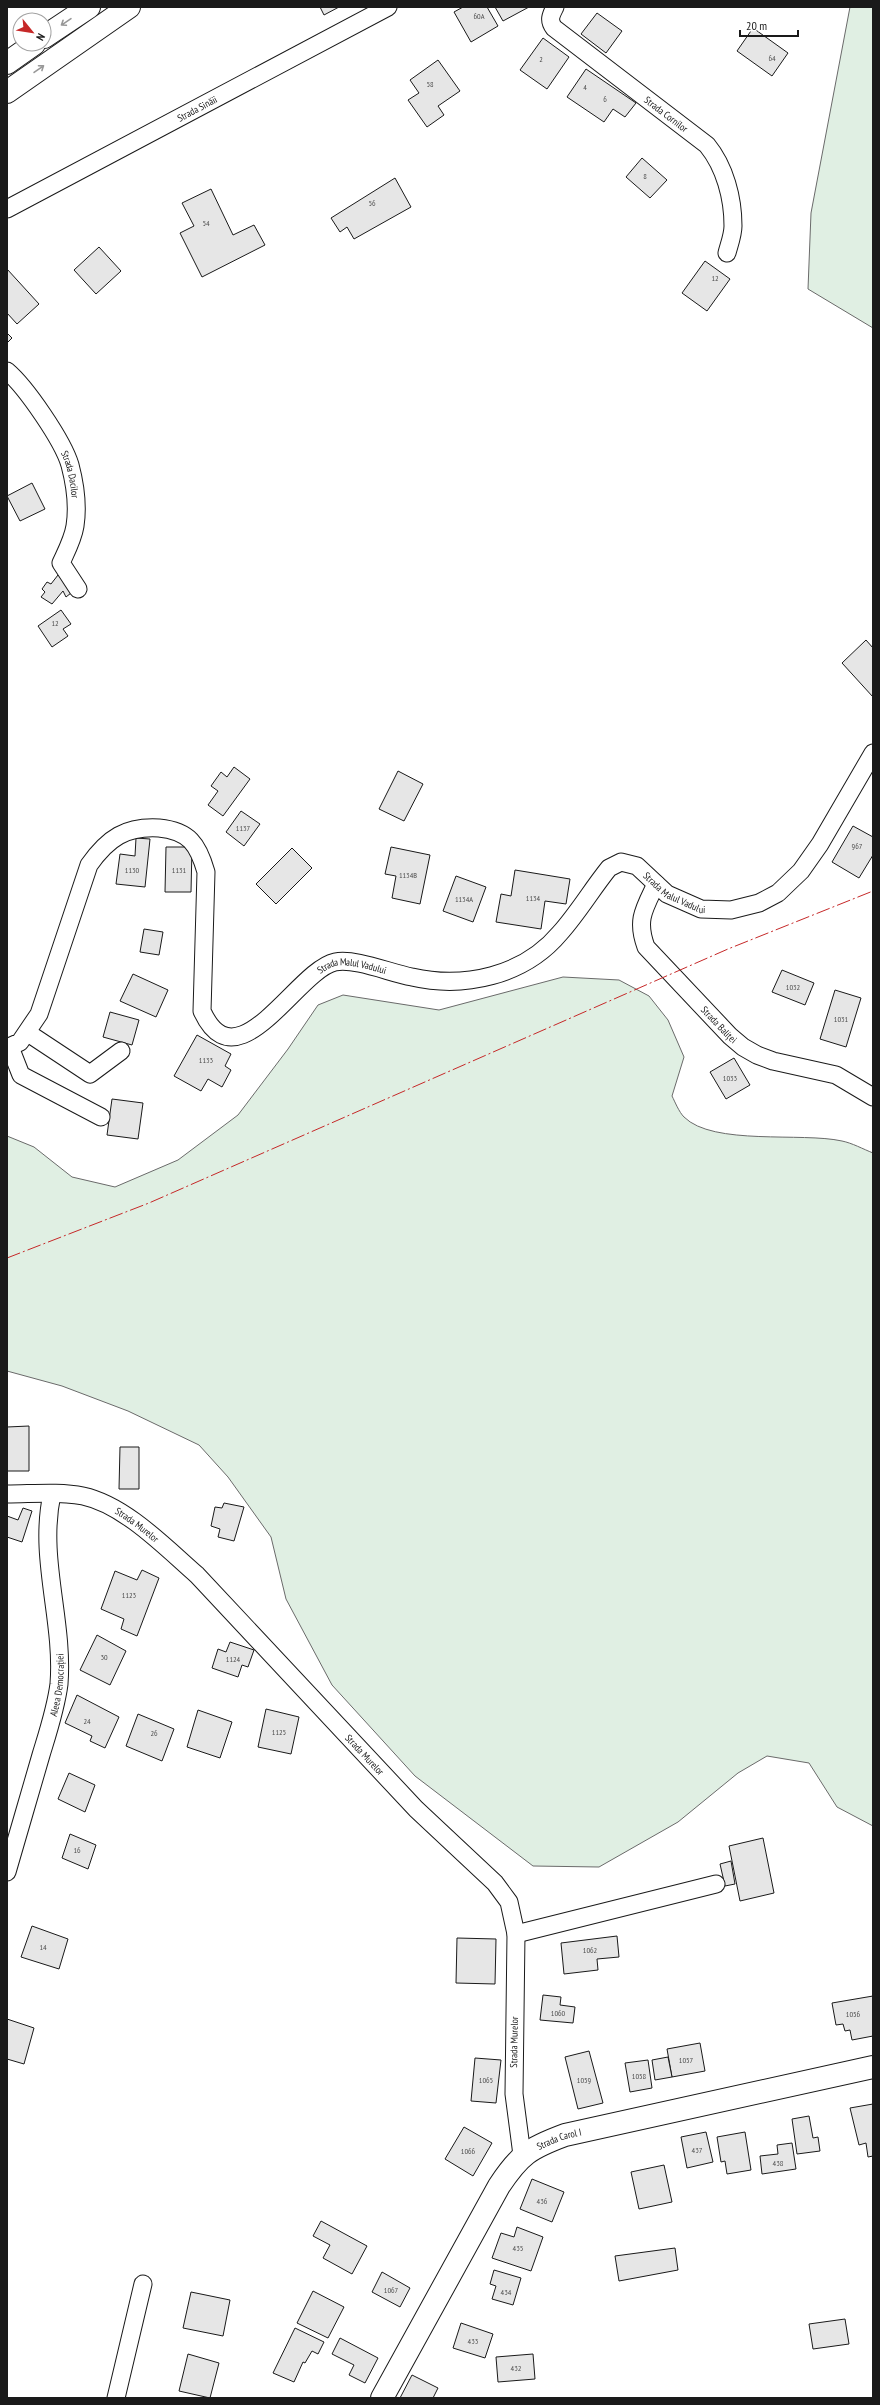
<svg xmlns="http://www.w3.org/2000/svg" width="880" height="2405" font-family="'PT Sans Narrow',sans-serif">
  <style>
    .green { fill: #e0efe3; stroke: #6a6a6a }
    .building { fill: #e6e6e6; stroke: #1a1a1a }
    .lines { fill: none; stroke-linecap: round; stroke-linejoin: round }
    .street-casing { stroke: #1a1a1a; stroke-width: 19 }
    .secondary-casing { stroke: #1a1a1a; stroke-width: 24 }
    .highway-casing { stroke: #1a1a1a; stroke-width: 24 }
    .street { stroke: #fff; stroke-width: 17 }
    .secondary { stroke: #fff; stroke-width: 22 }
    .highway { stroke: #fff; stroke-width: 22 }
    .power { stroke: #c62828; stroke-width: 1; stroke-dasharray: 14 3 2 3; stroke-linecap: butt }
    .oneway { stroke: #989898 }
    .labels { text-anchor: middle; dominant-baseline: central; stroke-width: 3; stroke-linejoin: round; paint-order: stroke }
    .number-label { font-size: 8px; fill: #4d4d4d }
    .street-label { font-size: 10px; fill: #1a1a1a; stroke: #fff }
  </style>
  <rect width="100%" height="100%" fill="#fff"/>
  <g class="green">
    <polygon points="850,7 873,7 873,328 808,289 811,213"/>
    <path d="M563 977 619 980 649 996 668 1020 684 1057 672 1096C675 1102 679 1112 684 1117 713 1146 802 1132 842 1141 852 1143 863 1149 873 1153V1826L837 1807 809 1763 767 1756 738 1773 678 1822 599 1867 533 1866 415 1776 332 1685 286 1599 271 1537 228 1477 199 1445 128 1411 62 1386 7 1371V1136L34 1147 72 1177 115 1187 178 1160 238 1115 288 1049 318 1005 343 995 439 1010Z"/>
  </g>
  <g class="building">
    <polygon points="320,7 339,7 324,15"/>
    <polygon points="463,7 487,7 498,26 471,42 454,12"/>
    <polygon points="495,7 529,7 503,21"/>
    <polygon points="597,13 622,31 606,53 581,34"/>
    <polygon points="753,28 788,53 772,76 737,51"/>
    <polygon points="543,38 569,57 547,89 520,70"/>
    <polygon points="438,60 460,91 438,106 444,115 427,127 408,100 419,93 410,80"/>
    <polygon points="586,69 636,103 625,117 613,109 604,122 567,97"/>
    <polygon points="642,158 667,180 650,198 626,177"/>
    <polygon points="395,178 411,207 354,239 347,227 340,232 331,218"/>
    <polygon points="211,189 233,235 254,225 265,245 202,277 180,233 194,226 182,203"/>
    <polygon points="99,247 121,271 96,294 74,270"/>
    <polygon points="705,261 730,279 707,311 682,293"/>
    <polygon points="7,269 39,304 17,324 7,313"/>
    <polygon points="7,333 12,338 7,343"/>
    <polygon points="32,483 45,509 20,521 7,496"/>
    <polygon points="58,575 66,583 71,593 66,597 63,591 52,604 41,597 45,592 42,589 47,582 51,584"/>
    <polygon points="61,610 71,624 63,629 68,636 52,647 38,626"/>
    <polygon points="866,640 873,648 873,697 842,663"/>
    <polygon points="234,767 250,779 223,816 208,805 218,791 211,786 221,772 227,777"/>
    <polygon points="398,771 423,784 404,821 379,809"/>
    <polygon points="241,811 260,824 244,846 226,832"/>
    <polygon points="853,826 873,837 873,855 859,878 832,862"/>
    <polygon points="136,838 150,839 145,887 116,884 120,854 135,856"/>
    <polygon points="166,847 192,847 191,892 165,892"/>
    <polygon points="391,847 430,855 420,904 392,898 396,876 385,874"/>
    <polygon points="292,848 312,868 276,904 256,884"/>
    <polygon points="515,870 570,879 566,904 545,901 541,929 496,922 501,894 511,896"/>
    <polygon points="456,876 486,887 473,922 443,911"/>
    <polygon points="144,929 163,932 159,955 140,952"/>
    <polygon points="782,970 814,983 805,1005 772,992"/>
    <polygon points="133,974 168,990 156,1017 120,1001"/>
    <polygon points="835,990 861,998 846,1047 820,1039"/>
    <polygon points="110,1012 139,1020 132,1045 103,1037"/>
    <polygon points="197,1035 231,1054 225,1066 231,1070 222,1087 208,1079 201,1091 174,1076"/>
    <polygon points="734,1058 750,1085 726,1099 710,1072"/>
    <polygon points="112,1099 143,1103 138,1139 107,1135"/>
    <polygon points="29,1426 29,1471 7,1471 7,1427"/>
    <polygon points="120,1447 139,1447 139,1489 119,1489"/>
    <polygon points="224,1503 244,1507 234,1541 218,1537 220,1529 211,1526 215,1507 222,1508"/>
    <polygon points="23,1508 32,1511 22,1542 7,1537 7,1516 18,1520"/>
    <polygon points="142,1570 159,1578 137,1636 121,1629 124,1619 101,1609 115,1571 137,1580"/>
    <polygon points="97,1635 126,1651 110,1685 80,1670"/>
    <polygon points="230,1642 254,1650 248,1667 242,1665 238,1677 212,1668 218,1649 226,1652"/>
    <polygon points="77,1695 119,1717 105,1748 90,1741 92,1736 65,1723"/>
    <polygon points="266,1709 299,1717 291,1754 258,1747"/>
    <polygon points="198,1710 232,1722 220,1758 187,1747"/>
    <polygon points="138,1714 174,1729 162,1761 126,1746"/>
    <polygon points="69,1773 95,1785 85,1812 58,1799"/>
    <polygon points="70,1834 96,1845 88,1869 62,1858"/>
    <polygon points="763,1838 774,1893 740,1901 729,1846"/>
    <polygon points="731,1861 735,1884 725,1886 720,1864"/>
    <polygon points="32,1926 68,1939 59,1969 21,1957"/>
    <polygon points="617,1936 619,1957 597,1959 598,1970 564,1974 561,1943"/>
    <polygon points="457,1938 496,1939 495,1984 456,1983"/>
    <polygon points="543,1995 561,1997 560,2005 575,2007 573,2023 540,2020"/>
    <polygon points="873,1996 873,2036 852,2040 850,2030 845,2031 843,2024 836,2025 832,2003"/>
    <polygon points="7,2019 34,2028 24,2064 7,2059"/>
    <polygon points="700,2043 705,2071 672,2077 667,2049"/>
    <polygon points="589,2051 603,2103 578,2109 565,2057"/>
    <polygon points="668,2057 672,2077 655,2080 652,2060"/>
    <polygon points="475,2058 501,2060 496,2103 471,2101"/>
    <polygon points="648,2060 652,2088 630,2092 625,2063"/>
    <polygon points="873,2104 873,2156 868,2157 866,2143 859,2145 850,2108"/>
    <polygon points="809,2116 813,2138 818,2137 820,2151 797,2154 792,2119"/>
    <polygon points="464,2127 492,2143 473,2176 445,2159"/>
    <polygon points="706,2132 713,2162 687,2168 681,2137"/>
    <polygon points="745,2132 751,2170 727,2174 725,2161 721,2162 717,2137"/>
    <polygon points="792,2143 796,2169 762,2174 760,2156 778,2154 777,2145"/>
    <polygon points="664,2165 672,2202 639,2209 631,2172"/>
    <polygon points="532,2179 564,2192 552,2222 520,2209"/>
    <polygon points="321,2221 367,2246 352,2274 323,2258 330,2245 313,2236"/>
    <polygon points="517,2227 543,2237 531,2271 492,2258 501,2233 514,2237"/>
    <polygon points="675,2248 678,2270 619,2281 615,2256"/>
    <polygon points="494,2270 521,2278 513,2305 492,2299 496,2286 490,2284"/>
    <polygon points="382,2272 410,2288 400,2307 372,2292"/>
    <polygon points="313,2291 344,2307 328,2338 297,2323"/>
    <polygon points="191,2292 230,2300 223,2336 183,2328"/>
    <polygon points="845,2319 849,2344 813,2349 809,2324"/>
    <polygon points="461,2323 493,2334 485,2358 453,2348"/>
    <polygon points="295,2328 324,2342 318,2354 312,2351 305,2363 303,2362 294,2382 273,2373"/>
    <polygon points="340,2338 378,2358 365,2383 349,2375 354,2365 332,2354"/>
    <polygon points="188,2354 219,2363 210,2398 179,2391"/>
    <polygon points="533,2354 535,2379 498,2382 496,2357"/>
    <polygon points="412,2375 438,2388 433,2398 400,2398"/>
  </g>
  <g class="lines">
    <g class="street-casing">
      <g id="street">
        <path id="s1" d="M555 7C551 15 548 20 554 28L707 145C725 167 733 198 733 226 733 235 729 245 727 253"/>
        <path id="s2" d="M7 209 388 7"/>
        <path id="s3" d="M7 371C26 387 63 441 70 465 75 484 78 507 75 526 73 539 66 552 61 563L78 589"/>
        <path id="s4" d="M656 884C644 909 636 920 646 947L730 1036 743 1047 757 1055 773 1061 836 1075 873 1097"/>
        <polyline points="28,1033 90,1074 121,1051"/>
        <polyline points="10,1047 21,1075 101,1117"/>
        <path id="s5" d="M7 1048 20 1042 39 1014 89 865C108 838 126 826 159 828 189 831 198 844 206 872L202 1011C237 1088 297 970 335 962 356 958 390 973 412 977 464 989 524 976 560 933 578 913 592 889 609 868L621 862 637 866 667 894 701 909 731 910 759 903 778 893 801 871 820 844 873 753"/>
        <path id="s6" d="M7 1494C32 1494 59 1491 83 1496 125 1505 166 1548 197 1575L416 1809 495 1883 509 1902 516 1934 514 2094 522 2155"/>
        <path id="s7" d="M7 1872C18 1833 30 1794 41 1755 48 1732 56 1708 59 1684 64 1620 38 1558 52 1494"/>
        <polyline points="516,1934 716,1884"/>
        <polyline points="116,2398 143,2284"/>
      </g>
    </g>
    <g class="secondary-casing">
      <g id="secondary">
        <path id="s8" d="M382 2398 499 2186C520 2154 530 2148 565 2135L873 2067"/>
      </g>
    </g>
    <g class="highway-casing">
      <g id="highway">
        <polyline points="44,37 89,7"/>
        <polyline points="7,63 34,44"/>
        <polyline points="7,92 129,7"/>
      </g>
    </g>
    <use href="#street" class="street"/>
    <use href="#secondary" class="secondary"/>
    <use href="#highway" class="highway"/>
    <polyline class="power" points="7,1258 149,1203 728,949 873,891"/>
  </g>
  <defs><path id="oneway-shaft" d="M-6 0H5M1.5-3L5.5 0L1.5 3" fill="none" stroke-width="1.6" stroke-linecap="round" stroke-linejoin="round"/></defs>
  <g class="oneway">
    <use href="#oneway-shaft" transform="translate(66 22) rotate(146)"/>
    <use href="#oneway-shaft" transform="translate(39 69) rotate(-35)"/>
  </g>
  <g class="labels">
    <g class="number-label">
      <text x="479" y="16">60A</text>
      <text x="772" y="58">64</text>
      <text x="541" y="59">2</text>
      <text x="430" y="84">58</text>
      <text x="585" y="87">4</text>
      <text x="605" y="99">6</text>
      <text x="645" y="176">8</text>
      <text x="372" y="203">56</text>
      <text x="206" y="223">54</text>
      <text x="715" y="278">12</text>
      <text x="55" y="623">12</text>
      <text x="243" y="828">1137</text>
      <text x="857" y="846">967</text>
      <text x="132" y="870">1130</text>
      <text x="179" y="870">1131</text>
      <text x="408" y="875">1134B</text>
      <text x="533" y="898">1134</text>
      <text x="464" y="899">1134A</text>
      <text x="793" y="987">1032</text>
      <text x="841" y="1019">1031</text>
      <text x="206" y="1060">1133</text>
      <text x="730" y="1078">1033</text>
      <text x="129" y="1595">1123</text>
      <text x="104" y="1657">30</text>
      <text x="233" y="1659">1124</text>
      <text x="87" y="1721">24</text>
      <text x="279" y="1732">1125</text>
      <text x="154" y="1733">26</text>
      <text x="77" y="1850">16</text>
      <text x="43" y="1947">14</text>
      <text x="590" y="1950">1062</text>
      <text x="558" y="2013">1060</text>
      <text x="853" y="2014">1056</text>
      <text x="686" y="2060">1057</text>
      <text x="639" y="2076">1058</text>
      <text x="486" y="2080">1065</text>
      <text x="584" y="2080">1059</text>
      <text x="697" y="2150">437</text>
      <text x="468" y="2151">1066</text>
      <text x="778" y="2163">438</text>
      <text x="542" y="2201">436</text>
      <text x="518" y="2248">435</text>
      <text x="391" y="2290">1067</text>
      <text x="506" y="2292">434</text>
      <text x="473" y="2341">433</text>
      <text x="516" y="2368">432</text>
    </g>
    <g class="street-label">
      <text stroke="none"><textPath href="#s2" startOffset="215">Strada Sinăii</textPath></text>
      <text stroke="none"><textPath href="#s1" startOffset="164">Strada Cornilor</textPath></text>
      <text stroke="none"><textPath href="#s3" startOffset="123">Strada Dacilor</textPath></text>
      <text stroke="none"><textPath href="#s5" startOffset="1069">Strada Malul Vadului</textPath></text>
      <text stroke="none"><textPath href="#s5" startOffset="686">Strada Malul Vadului</textPath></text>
      <text stroke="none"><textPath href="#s4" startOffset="173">Strada Baliței</textPath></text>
      <text stroke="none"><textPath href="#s6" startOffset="138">Strada Murelor</textPath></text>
      <text stroke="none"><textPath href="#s7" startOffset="194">Aleea Democrației</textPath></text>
      <text stroke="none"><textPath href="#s6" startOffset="462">Strada Murelor</textPath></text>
      <text transform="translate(514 2042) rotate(-89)">Strada Murelor</text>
      <text stroke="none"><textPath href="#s8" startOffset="321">Strada Carol I</textPath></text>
    </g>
  </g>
  <rect width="880" height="2405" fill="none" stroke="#1a1a1a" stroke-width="16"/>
  <g transform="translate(32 32) rotate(120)"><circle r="19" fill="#ffffff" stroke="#a3a3a3"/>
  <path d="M0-3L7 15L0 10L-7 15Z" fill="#c62828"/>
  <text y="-6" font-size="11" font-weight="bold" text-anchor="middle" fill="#1a1a1a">N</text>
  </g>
  <path d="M740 30v6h58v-6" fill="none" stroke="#1a1a1a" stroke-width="2"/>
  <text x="746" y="30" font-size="12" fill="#1a1a1a" stroke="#ffffff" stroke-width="3" paint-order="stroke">20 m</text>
</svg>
